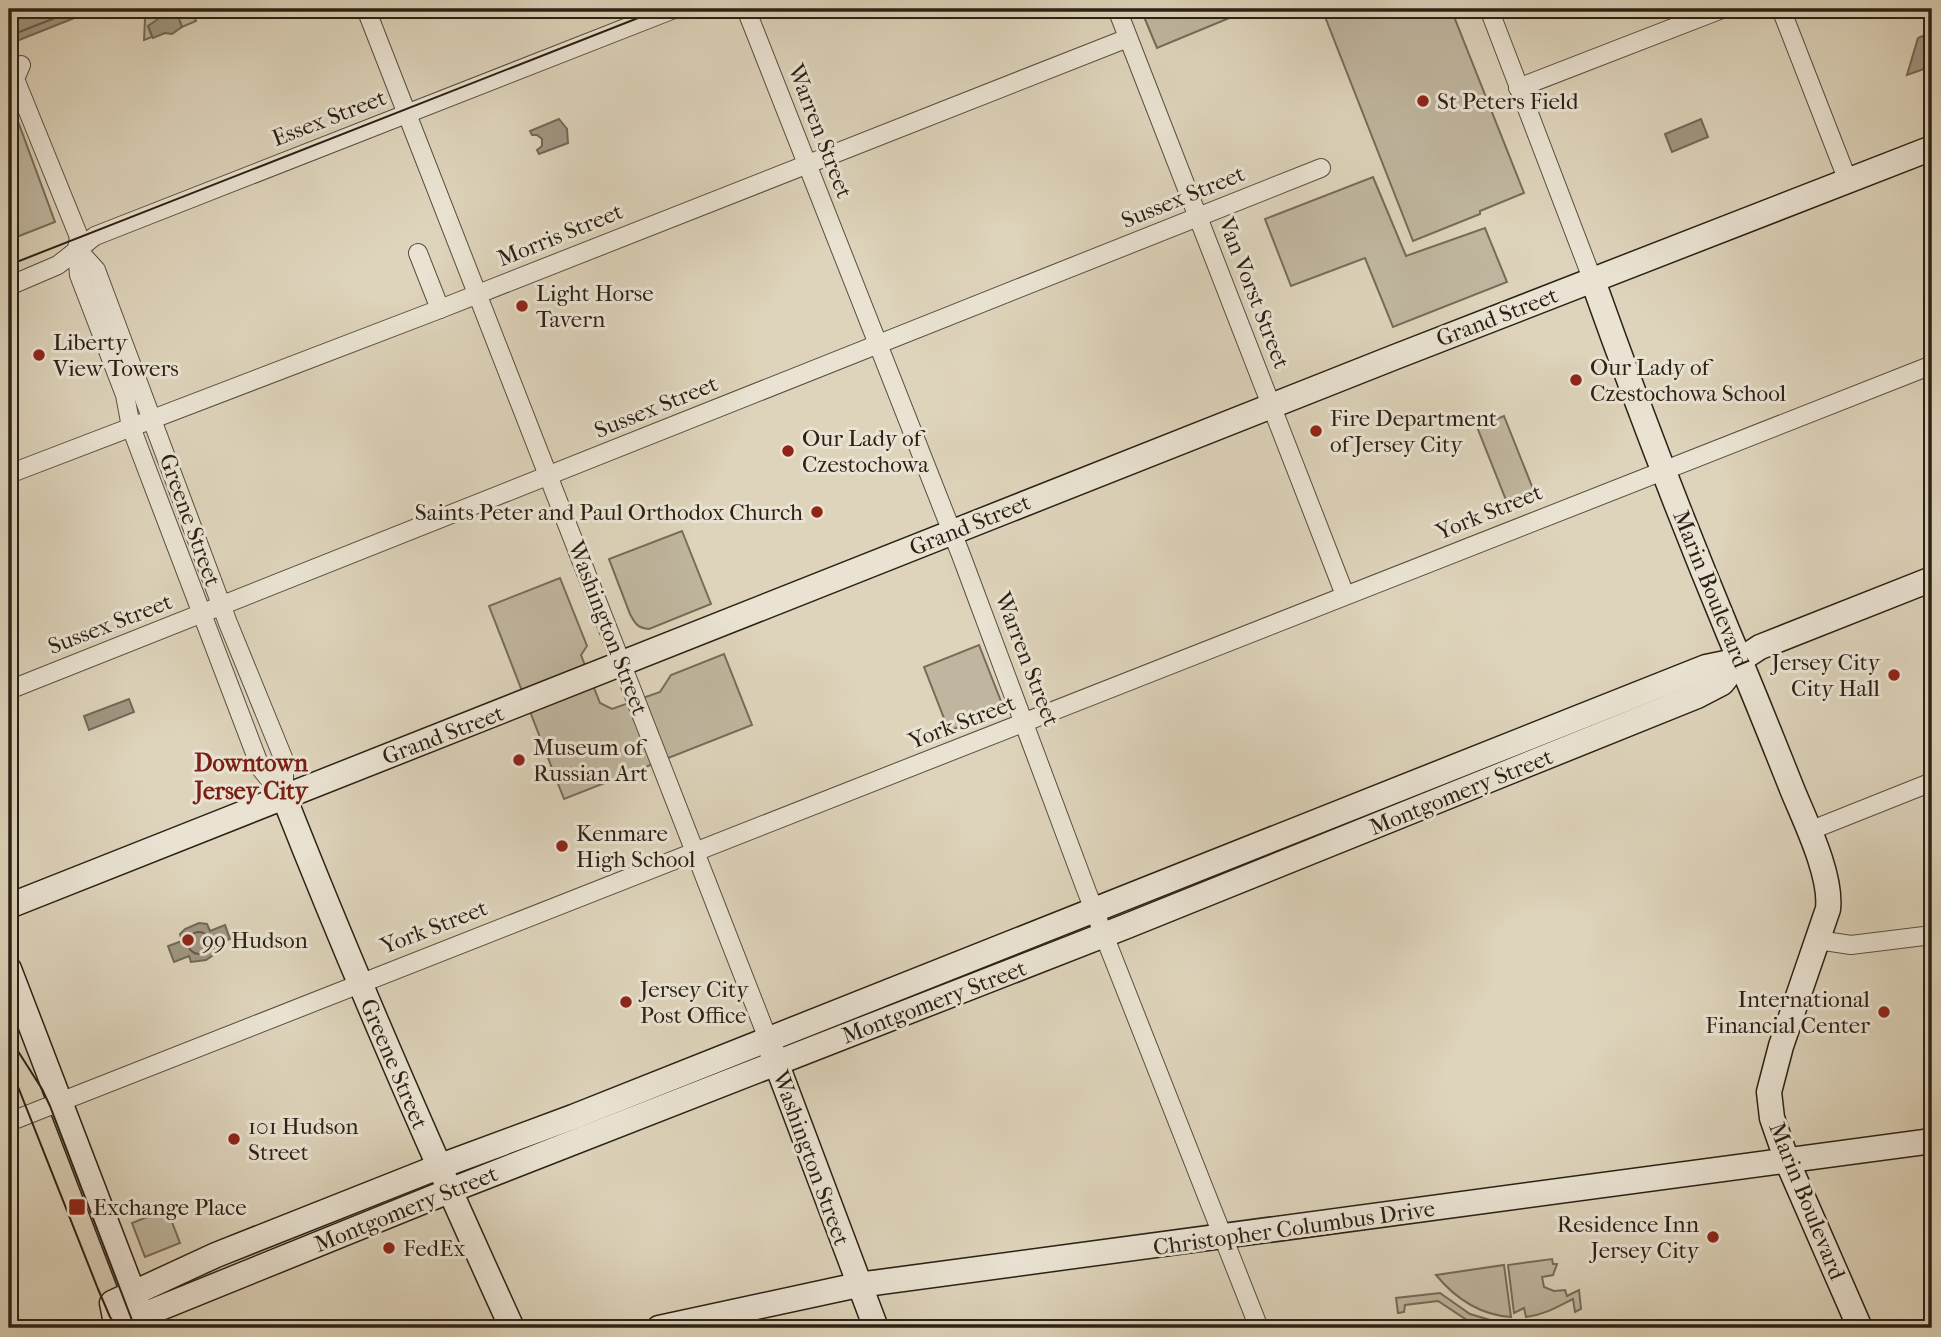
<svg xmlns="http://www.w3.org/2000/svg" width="1941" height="1337" font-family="'IM FELL French Canon',serif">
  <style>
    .green { fill: #c0b69f; stroke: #766c5a; stroke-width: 2 }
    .water { fill: #a19783; stroke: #726857; stroke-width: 2 }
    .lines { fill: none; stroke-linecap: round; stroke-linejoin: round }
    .shore { stroke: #665c4c; stroke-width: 2 }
    .street-casing { stroke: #584e3e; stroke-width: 20 }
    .secondary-casing { stroke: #2b2115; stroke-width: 27 }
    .street { stroke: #eae3d3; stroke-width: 18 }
    .secondary { stroke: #eae3d3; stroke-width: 24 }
    .tram { stroke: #2b2115; stroke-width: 2 }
    .poi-dot { fill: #8f2418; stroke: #eae3d3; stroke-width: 2.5 }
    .labels { text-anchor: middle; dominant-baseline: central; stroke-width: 6; stroke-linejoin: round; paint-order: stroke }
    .poi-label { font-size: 23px; fill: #2b2115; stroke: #eae3d3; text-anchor: start }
    .street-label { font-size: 23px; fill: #2b2115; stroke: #eae3d3 }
    .neighbourhood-label { font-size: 24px; font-weight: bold; fill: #7a1f14; stroke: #eae3d3 }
  </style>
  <rect width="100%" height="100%" fill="#ded4bb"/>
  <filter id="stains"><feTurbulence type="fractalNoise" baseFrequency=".00286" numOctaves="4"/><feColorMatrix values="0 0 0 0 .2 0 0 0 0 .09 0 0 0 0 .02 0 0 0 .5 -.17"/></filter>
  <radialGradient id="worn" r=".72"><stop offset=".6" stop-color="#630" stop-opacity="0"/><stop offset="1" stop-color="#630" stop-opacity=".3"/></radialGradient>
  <g class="green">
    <polygon points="146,9 191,9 196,21 182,27 177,15 148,26 152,37 144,40 145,19 141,10"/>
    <polygon points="1150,9 1251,9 1157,48 1142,12"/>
    <polygon points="1322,9 1451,9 1524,193 1480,211 1480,214 1413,241"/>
    <polygon points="9,97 55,222 9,240"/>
    <polygon points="1373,177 1406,256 1485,228 1507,282 1393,327 1365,258 1291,286 1265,219"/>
    <polygon points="1504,416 1537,499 1510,510 1477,427"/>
    <path d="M682 531 711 604 649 629C638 628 635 624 630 614L609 559Z"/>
    <polygon points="560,578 587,646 581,655 600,703 612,709 660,692 671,675 724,654 752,725 564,799 489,606"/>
    <polygon points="979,645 1004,709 949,731 924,667"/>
    <polygon points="167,1209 180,1243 145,1257 132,1223"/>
    <path d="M1552 1259 1553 1264H1557L1553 1275 1542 1277 1544 1287 1554 1291 1565 1290 1567 1296 1579 1290 1581 1309 1575 1312 1573 1299C1557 1307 1544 1315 1526 1317L1524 1308 1514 1313 1508 1265Z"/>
    <path d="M1504 1265 1511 1317C1480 1315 1455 1298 1436 1275Z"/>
    <polygon points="1440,1293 1470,1314 1494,1321 1495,1328 1483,1328 1473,1324 1438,1301 1405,1305 1404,1312 1398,1313 1396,1298"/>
  </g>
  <g class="water">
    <polygon points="9,9 97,9 9,44"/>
    <polygon points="165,14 177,14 182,27 172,34 165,33 153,38 148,26"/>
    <polygon points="1932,32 1932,48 1927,68 1907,75 1918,38"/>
    <polygon points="559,119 567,129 568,143 539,154 537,150 542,146 542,139 537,135 532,135 530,131"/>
    <polygon points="1701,119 1708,137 1672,152 1665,134"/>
    <polygon points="129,699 134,712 89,730 84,716"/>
    <polygon points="199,923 207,924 210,931 225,925 230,939 215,945 218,952 206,960 191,962 189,956 174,962 168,946 182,941 180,934 185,929"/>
  </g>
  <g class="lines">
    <g class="shore">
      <polyline points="9,36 78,9"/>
      <circle cx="199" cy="943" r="11"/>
    </g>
    <g class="street-casing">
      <g id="street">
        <polyline points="366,9 768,1039"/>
        <polyline points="746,9 961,555 1087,892 1259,1328"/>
        <polyline points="1117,9 1345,595"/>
        <polyline points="1489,9 1593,281"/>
        <polyline points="1781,9 1848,181"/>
        <polyline points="21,65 15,79 79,237 77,249 79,275 125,395 131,427 140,451 261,769 284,797"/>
        <polyline points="1518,88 1722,9"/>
        <polyline points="77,249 96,270 228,623 284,760 284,797"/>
        <polyline points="418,253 440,309"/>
        <polyline points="9,286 58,265 95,236 674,9"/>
        <polyline points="9,474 440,309 1128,38"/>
        <polyline points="9,690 1321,168"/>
        <polyline points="1809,831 1932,782"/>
        <polyline points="1818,940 1851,945 1932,935"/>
        <polyline points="9,1122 1932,365"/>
      </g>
    </g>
    <g class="secondary-casing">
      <g id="secondary">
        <path d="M1593 281C1635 399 1680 516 1728 632 1750 684 1771 736 1792 789 1805 821 1832 875 1828 909L1781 1046 1769 1092 1772 1118 1787 1161 1860 1328"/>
        <path d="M284 797C355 977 432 1153 512 1328"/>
        <polyline points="9,906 1395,357 1932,148"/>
        <polyline points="9,969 139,1308"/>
        <polyline points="771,1049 876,1328"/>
        <polyline points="116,1326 449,1191 1127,926 1697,696 1722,683 1740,660 1760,647 1932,579"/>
        <polyline points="117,1328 112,1303 216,1255 438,1167 573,1117 1706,667 1740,660"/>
        <polyline points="659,1328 858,1285 1932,1141"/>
      </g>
    </g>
    <use href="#street" class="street"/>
    <use href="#secondary" class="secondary"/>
    <g class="tram">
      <polyline points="9,265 661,9"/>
      <polyline points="9,1037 42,1089 50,1106 135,1328"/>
      <polyline points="9,1064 98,1289 110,1317 118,1328"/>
    </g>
  </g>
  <g class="poi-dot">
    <circle cx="1423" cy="101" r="7"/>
    <circle cx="522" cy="306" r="7"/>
    <circle cx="39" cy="355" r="7"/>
    <circle cx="1576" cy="380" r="7"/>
    <circle cx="1316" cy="431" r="7"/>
    <circle cx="788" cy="451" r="7"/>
    <circle cx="817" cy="512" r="7"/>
    <circle cx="1894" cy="675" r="7"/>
    <circle cx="519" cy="760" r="7"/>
    <circle cx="562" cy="846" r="7"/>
    <circle cx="188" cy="940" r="7"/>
    <circle cx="626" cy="1002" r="7"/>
    <circle cx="1884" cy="1012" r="7"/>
    <circle cx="234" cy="1139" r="7"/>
    <rect x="68" y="1198" width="18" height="18" rx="3.5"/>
    <circle cx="1713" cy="1237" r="7"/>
    <circle cx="389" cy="1248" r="7"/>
  </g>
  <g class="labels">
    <g class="poi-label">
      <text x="1437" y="101">St Peters Field</text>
      <text x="536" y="293">Light Horse<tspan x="536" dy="26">Tavern</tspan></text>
      <text x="53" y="342">Liberty<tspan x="53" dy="26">View Towers</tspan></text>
      <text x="1590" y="367">Our Lady of<tspan x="1590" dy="26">Czestochowa School</tspan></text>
      <text x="1330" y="418">Fire Department<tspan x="1330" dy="26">of Jersey City</tspan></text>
      <text x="802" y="438">Our Lady of<tspan x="802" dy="26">Czestochowa</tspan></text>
      <text x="803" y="512" text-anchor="end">Saints Peter and Paul Orthodox Church</text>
      <text x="1880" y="662" text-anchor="end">Jersey City<tspan x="1880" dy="26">City Hall</tspan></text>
      <text x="533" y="747">Museum of<tspan x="533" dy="26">Russian Art</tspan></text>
      <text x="576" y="833">Kenmare<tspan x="576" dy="26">High School</tspan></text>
      <text x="202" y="940">99 Hudson</text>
      <text x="640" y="989">Jersey City<tspan x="640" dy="26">Post Office</tspan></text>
      <text x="1870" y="999" text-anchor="end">International<tspan x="1870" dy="26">Financial Center</tspan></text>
      <text x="248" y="1126">101 Hudson<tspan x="248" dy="26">Street</tspan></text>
      <text x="93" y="1207">Exchange Place</text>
      <text x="1699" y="1224" text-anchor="end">Residence Inn<tspan x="1699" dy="26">Jersey City</tspan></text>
      <text x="403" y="1248">FedEx</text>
    </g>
    <g class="street-label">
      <text transform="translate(329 118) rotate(-21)">Essex Street</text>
      <text transform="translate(820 131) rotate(69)">Warren Street</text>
      <text transform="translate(1183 197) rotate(-22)">Sussex Street</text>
      <text transform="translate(560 235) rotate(-22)">Morris Street</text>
      <text transform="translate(1254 293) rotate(69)">Van Vorst Street</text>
      <text transform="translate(1497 317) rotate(-21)">Grand Street</text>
      <text transform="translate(656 407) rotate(-22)">Sussex Street</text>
      <text transform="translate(1489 512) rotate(-22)">York Street</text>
      <text transform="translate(190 520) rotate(70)">Greene Street</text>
      <text transform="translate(970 525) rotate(-22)">Grand Street</text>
      <text transform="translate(1711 589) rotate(68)">Marin Boulevard</text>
      <text transform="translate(110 624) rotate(-21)">Sussex Street</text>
      <text transform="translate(608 628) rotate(69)">Washington Street</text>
      <text transform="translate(1027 659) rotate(69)">Warren Street</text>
      <text transform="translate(962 722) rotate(-21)">York Street</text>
      <text transform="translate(443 735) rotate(-21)">Grand Street</text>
      <text transform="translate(1461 792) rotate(-22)">Montgomery Street</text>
      <text transform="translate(434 927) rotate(-21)">York Street</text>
      <text transform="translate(934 1002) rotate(-21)">Montgomery Street</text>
      <text transform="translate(394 1064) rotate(67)">Greene Street</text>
      <text transform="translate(811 1158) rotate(70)">Washington Street</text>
      <text transform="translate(1807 1201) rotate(68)">Marin Boulevard</text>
      <text transform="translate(406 1209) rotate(-22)">Montgomery Street</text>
      <text transform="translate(1294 1228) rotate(-8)">Christopher Columbus Drive</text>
    </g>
    <g class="neighbourhood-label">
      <text x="251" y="763">Downtown<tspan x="251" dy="28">Jersey City</tspan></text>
    </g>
  </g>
  <rect width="1941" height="1337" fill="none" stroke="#ded4bb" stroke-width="35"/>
  <rect x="10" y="10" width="1920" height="1316" fill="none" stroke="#2b2115" stroke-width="3.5"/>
  <rect x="18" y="18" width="1906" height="1302" fill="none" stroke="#2b2115" stroke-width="2"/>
  <rect width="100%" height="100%" filter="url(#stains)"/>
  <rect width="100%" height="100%" fill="url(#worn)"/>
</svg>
